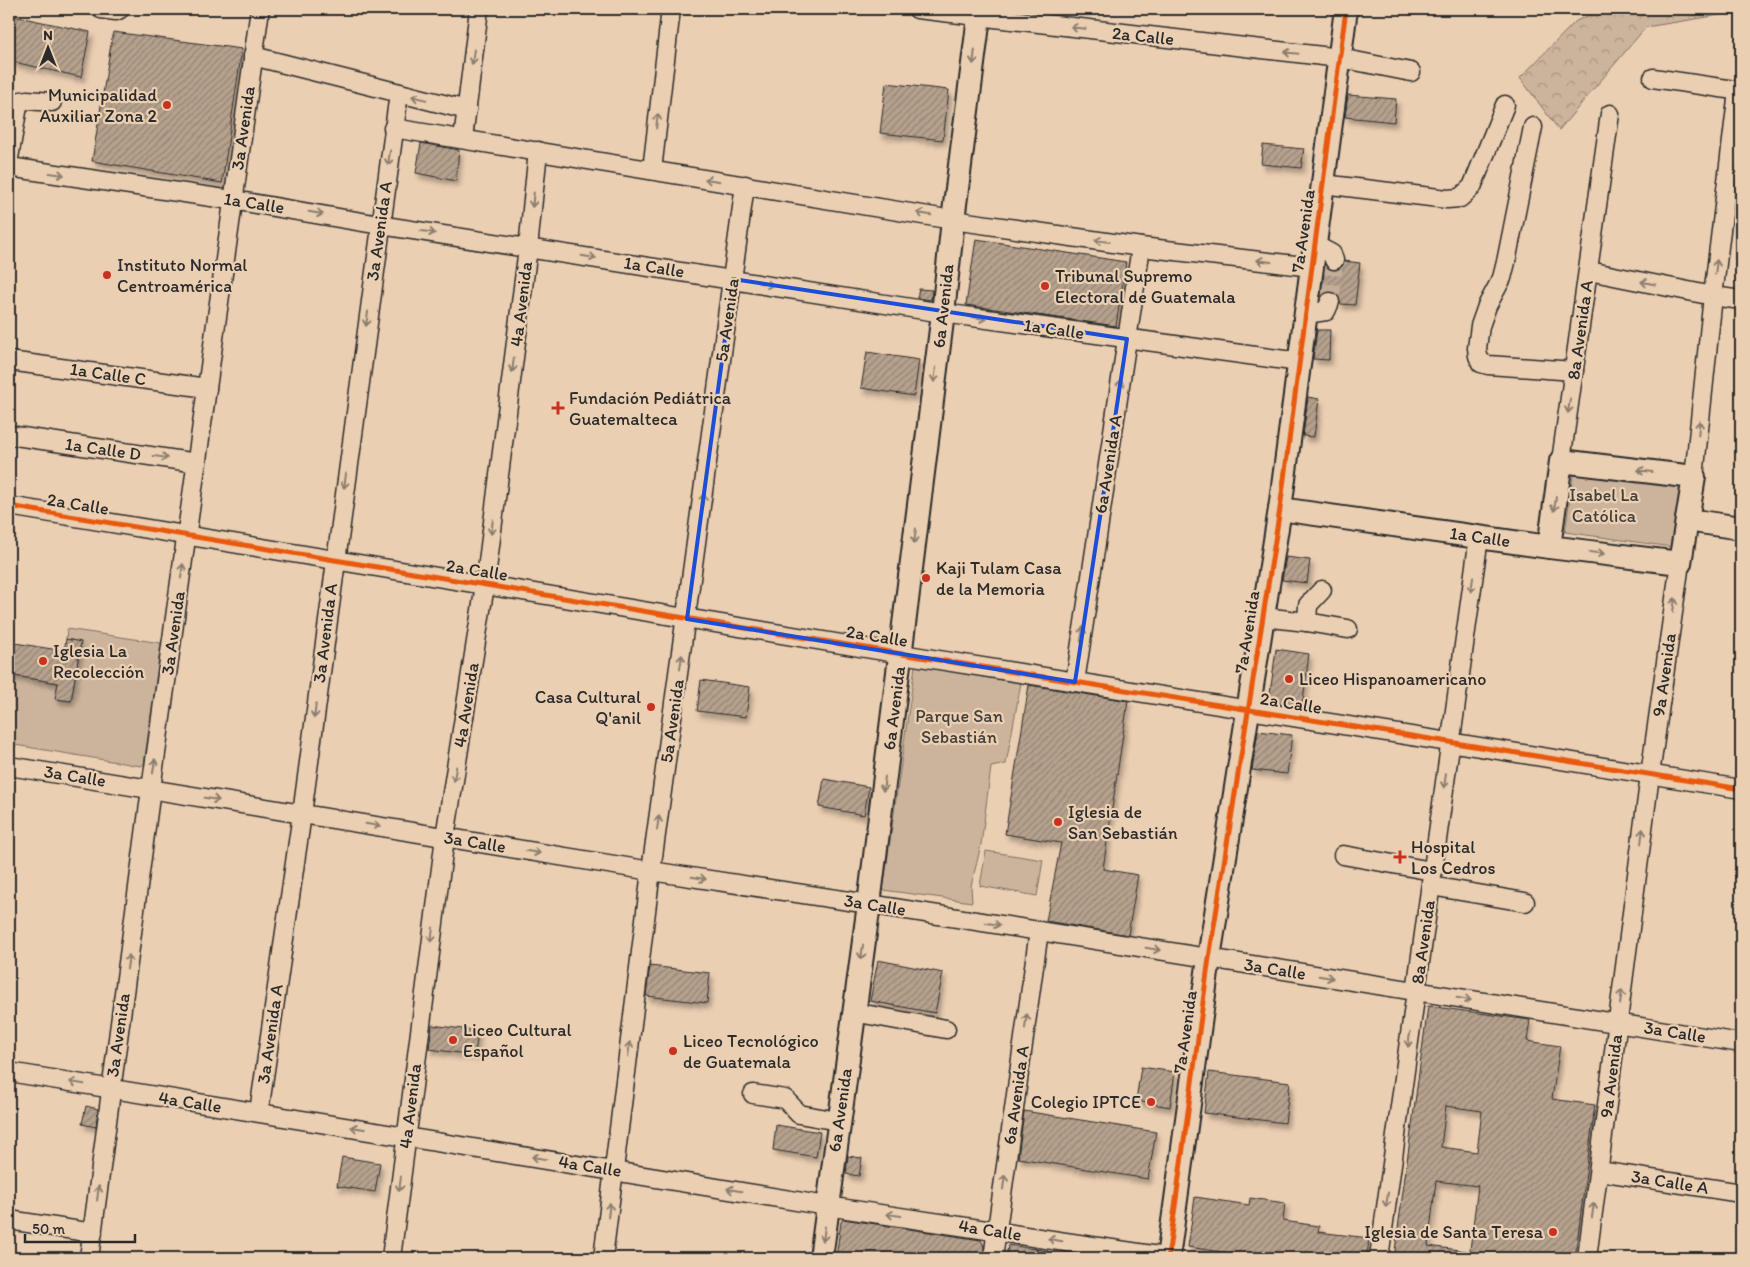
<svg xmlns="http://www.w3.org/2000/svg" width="1750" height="1267" font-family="Itim,sans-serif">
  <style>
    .forest { fill: url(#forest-crowns); stroke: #7c7064 }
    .park { fill: #ccb49c; stroke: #7c7064 }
    .building { fill: url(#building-hatch); stroke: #2b2b2b; fill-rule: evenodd; filter: url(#shadow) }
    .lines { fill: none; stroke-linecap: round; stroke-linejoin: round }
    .minor-tunnel { stroke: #c5ae97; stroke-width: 18; stroke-dasharray: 18 9; stroke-linecap: butt }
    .minor-casing { stroke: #2b2b2b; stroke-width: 21 }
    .major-casing { stroke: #2b2b2b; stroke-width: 26 }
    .minor { stroke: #ebcfb2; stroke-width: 18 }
    .major { stroke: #ebcfb2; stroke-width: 22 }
    .cycleway-casing { stroke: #ebcfb2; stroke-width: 8 }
    .cycleway { stroke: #e8590c; stroke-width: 5 }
    .oneway { stroke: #8b7d6e }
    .marked { fill: none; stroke: #1d4ed8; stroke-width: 4; stroke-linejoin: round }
    .poi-dot { fill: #c8321e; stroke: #ebcfb2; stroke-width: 2 }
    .labels { text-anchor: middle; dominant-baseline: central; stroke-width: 4.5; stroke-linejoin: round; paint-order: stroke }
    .street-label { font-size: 18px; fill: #2b2b2b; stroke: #ebcfb2 }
    .poi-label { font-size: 18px; fill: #2b2b2b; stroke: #ebcfb2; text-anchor: start }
    .park-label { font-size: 18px; fill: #43403c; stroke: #ebcfb2 }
  </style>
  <defs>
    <pattern id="forest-crowns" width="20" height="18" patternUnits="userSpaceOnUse" patternTransform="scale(1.25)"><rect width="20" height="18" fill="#ccb49c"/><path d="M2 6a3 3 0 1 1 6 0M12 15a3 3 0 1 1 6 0" fill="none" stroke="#a6937f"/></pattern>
    <pattern id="building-hatch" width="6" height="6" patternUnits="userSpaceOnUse" patternTransform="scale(1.25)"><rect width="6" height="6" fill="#b6a18d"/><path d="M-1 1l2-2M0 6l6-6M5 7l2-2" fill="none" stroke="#948373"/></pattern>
    <filter id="shadow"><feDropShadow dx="3" dy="5" stdDeviation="2.5" flood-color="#0004"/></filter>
  </defs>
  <rect width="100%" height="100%" fill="#ebcfb2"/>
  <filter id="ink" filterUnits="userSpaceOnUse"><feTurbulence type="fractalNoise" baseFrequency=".02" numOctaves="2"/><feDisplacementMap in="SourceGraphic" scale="10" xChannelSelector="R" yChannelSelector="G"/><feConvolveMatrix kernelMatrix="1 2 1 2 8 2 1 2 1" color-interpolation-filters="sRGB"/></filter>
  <g filter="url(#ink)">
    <polygon class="forest" points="1604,9 1733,9 1720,15 1646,27 1559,130 1520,78 1576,21"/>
    <g class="park">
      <polygon points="1574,469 1681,485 1672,547 1565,532"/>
      <polygon points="67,629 161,643 144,764 141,766 9,744 9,675 58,683 55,699 71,701 81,642 66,639"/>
      <polygon points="915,666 1021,683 1006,764 991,767 981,845 971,886 972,902 883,890"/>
      <polygon points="986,851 1043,860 1037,896 980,886"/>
    </g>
    <g class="building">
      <polygon points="9,15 90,32 81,77 9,61"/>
      <polygon points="113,32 242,49 222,183 92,161"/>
      <polygon points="886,83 949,90 943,140 880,133"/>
      <polygon points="1348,95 1396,99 1394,122 1345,117"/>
      <polygon points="421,143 459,150 456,181 416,173"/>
      <polygon points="1263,145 1304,149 1301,168 1261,164"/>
      <polygon points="976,239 1126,262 1116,326 966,305"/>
      <polygon points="1344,261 1360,263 1355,305 1340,304 1339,296 1334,292 1328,292 1321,296 1325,266 1331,270 1337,270 1342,267"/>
      <polygon points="919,289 932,290 931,300 917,298"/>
      <polygon points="1317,330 1330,330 1329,360 1313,359"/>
      <polygon points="867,352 919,360 914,396 861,388"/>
      <polygon points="1308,397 1319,399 1314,437 1303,436"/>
      <polygon points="1286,557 1310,560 1307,583 1282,580"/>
      <polygon points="66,639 81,642 71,701 55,699 58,683 9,675 9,642 64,651"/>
      <polygon points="1276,649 1309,654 1302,708 1269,702"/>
      <polygon points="701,680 750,687 746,717 697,711"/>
      <polygon points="1029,685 1128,701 1103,869 1138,875 1128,935 1046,921 1061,843 1005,834"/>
      <polygon points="1258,731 1292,735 1287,774 1252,770"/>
      <polygon points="824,779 869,787 864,815 819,807"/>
      <polygon points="878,960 943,973 935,1013 870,1001"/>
      <polygon points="650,966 710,973 707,1003 646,996"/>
      <path d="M1428 1006 1530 1020 1527 1041 1560 1046 1552 1099 1595 1105 1575 1258H1469L1478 1186 1436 1181 1428 1246 1467 1251V1258H1394ZM1446 1106 1482 1111 1477 1152 1441 1147Z"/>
      <polygon points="432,1025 478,1031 475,1055 429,1049"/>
      <polygon points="1141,1067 1175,1072 1170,1107 1136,1101"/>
      <polygon points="1209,1072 1290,1082 1285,1123 1204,1113"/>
      <polygon points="86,1106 98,1109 96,1127 82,1124"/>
      <polygon points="1024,1111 1156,1132 1148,1179 1018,1158"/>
      <polygon points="776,1125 820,1132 816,1157 773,1150"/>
      <polygon points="848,1156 862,1158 859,1176 846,1174"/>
      <polygon points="342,1157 380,1163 375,1192 337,1186"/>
      <polygon points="1195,1197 1249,1205 1250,1198 1285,1203 1283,1221 1319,1226 1318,1232 1369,1238 1367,1258 1262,1258 1188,1247"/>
      <polygon points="843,1219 981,1240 984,1246 983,1258 836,1258 841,1222"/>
      <polygon points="1008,1245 1048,1251 1048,1258 1006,1258"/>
    </g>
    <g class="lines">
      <polyline class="minor-tunnel" points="1330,302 1334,260"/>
      <g class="minor-casing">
        <g id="minor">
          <polyline points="101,9 116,11 120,9"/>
          <polyline points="917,9 1340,58 1411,72"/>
          <polyline points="253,56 467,110"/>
          <polyline points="1653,78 1741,91"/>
          <polyline points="1533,127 1506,262 1502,278 1487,306 1480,326 1477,348 1478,356 1481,363 1488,365 1574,371"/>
          <polyline points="393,128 953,220 1141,247 1312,267"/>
          <polyline points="463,139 479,9"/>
          <polyline points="9,158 18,106 21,101 27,100 52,102"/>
          <polyline points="9,167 245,202 380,225 943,313 1299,362"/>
          <polyline points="652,170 671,9"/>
          <polyline points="1323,184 1447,199 1460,198 1472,187 1505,105"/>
          <polyline points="1315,245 1332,254 1334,260"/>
          <polyline points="1589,271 1713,296 1741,300"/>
          <polyline points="1306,314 1326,311 1330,302"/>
          <polyline points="9,361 207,388"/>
          <polyline points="9,435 197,463"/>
          <polyline points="1561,461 1610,114"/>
          <polyline points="1694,477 1713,296 1738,91"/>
          <polyline points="9,506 914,656 1741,789"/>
          <polyline points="1263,617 1307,622 1348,629"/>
          <polyline points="1307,622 1308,605 1322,590"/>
          <polyline points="1075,682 1141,247"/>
          <polyline points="9,766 651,871 869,904 1741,1043"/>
          <polyline points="1343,855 1432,871"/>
          <polyline points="1431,886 1525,902"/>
          <polyline points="853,1012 946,1029"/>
          <polyline points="9,1072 827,1206 1172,1258"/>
          <polyline points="753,1094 785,1099 799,1114 838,1121"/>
          <polyline points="259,1112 302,814 399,93"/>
          <polyline points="1599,1171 1741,1193"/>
          <polyline points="9,1220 93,1233"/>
          <polyline points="89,1258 151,789 260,9"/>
          <polyline points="391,1258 445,837 485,585 528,248 538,151"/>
          <polyline points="603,1258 651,871 745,185"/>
          <polyline points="993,1258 1039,931"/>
          <polyline points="1379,1258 1479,537"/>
          <polyline points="1587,1258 1650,775 1680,563"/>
        </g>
      </g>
      <g class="major-casing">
        <g id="major">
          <polyline points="1280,509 1549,547 1680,563 1694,477 1561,461 1549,547"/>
          <polyline points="1687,520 1741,528"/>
          <polyline points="821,1258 869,904 943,313 953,220 980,9"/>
          <polyline points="1168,1258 1209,958 1280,509 1346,9"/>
        </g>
      </g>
      <use href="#minor" class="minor"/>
      <use href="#major" class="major"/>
      <g class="cycleway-casing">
        <g id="cycleway">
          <polyline points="9,506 914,656 1741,789"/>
          <polyline points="1168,1258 1209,958 1280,509 1346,9"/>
        </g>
      </g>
      <use href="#cycleway" class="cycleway"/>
    </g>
    <defs><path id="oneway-shaft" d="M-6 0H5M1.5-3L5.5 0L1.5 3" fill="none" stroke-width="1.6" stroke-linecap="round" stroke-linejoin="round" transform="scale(1.25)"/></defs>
    <g class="oneway">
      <use href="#oneway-shaft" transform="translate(1078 28) rotate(-174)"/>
      <use href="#oneway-shaft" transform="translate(1291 53) rotate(-174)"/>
      <use href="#oneway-shaft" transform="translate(473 57) rotate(97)"/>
      <use href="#oneway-shaft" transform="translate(974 57) rotate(97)"/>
      <use href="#oneway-shaft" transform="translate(419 98) rotate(-166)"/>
      <use href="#oneway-shaft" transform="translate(657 121) rotate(-83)"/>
      <use href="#oneway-shaft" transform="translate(389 158) rotate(98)"/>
      <use href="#oneway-shaft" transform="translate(57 174) rotate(8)"/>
      <use href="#oneway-shaft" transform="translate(712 180) rotate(-171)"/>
      <use href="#oneway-shaft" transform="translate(533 200) rotate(96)"/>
      <use href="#oneway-shaft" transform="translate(316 213) rotate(9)"/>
      <use href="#oneway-shaft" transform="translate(924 214) rotate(-170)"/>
      <use href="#oneway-shaft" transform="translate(428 232) rotate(9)"/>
      <use href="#oneway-shaft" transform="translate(1102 241) rotate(-172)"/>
      <use href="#oneway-shaft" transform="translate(589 257) rotate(9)"/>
      <use href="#oneway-shaft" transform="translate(1264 261) rotate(-173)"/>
      <use href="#oneway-shaft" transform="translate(1716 267) rotate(-83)"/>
      <use href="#oneway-shaft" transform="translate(1648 283) rotate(-169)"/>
      <use href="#oneway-shaft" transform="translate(766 284) rotate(9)"/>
      <use href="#oneway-shaft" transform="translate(979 318) rotate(8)"/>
      <use href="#oneway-shaft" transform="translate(367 319) rotate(98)"/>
      <use href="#oneway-shaft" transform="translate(513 365) rotate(97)"/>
      <use href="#oneway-shaft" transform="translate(935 375) rotate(97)"/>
      <use href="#oneway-shaft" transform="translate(1120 387) rotate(-81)"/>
      <use href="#oneway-shaft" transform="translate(1569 406) rotate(98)"/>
      <use href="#oneway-shaft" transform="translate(1699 428) rotate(-84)"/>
      <use href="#oneway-shaft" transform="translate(161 457) rotate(8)"/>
      <use href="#oneway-shaft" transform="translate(1645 471) rotate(-173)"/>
      <use href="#oneway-shaft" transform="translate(345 481) rotate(98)"/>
      <use href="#oneway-shaft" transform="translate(703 501) rotate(-82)"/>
      <use href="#oneway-shaft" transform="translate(1555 504) rotate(98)"/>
      <use href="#oneway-shaft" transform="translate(492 527) rotate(97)"/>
      <use href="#oneway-shaft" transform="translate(915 536) rotate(97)"/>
      <use href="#oneway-shaft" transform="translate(1597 553) rotate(7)"/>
      <use href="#oneway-shaft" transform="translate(182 571) rotate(-82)"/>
      <use href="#oneway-shaft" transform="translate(1472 585) rotate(98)"/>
      <use href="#oneway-shaft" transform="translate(1674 605) rotate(-82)"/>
      <use href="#oneway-shaft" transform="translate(1082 634) rotate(-81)"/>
      <use href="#oneway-shaft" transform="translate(681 662) rotate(-82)"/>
      <use href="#oneway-shaft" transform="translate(315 711) rotate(97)"/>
      <use href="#oneway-shaft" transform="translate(154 766) rotate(-82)"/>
      <use href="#oneway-shaft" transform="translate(455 774) rotate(99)"/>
      <use href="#oneway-shaft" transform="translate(1445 781) rotate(98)"/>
      <use href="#oneway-shaft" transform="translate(884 784) rotate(97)"/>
      <use href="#oneway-shaft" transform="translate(212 799) rotate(9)"/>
      <use href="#oneway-shaft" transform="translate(658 823) rotate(-82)"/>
      <use href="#oneway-shaft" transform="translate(373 825) rotate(9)"/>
      <use href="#oneway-shaft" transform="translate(1642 836) rotate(-83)"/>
      <use href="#oneway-shaft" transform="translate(533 852) rotate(9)"/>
      <use href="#oneway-shaft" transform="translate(699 878) rotate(9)"/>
      <use href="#oneway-shaft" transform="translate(993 924) rotate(9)"/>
      <use href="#oneway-shaft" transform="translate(432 935) rotate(97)"/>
      <use href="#oneway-shaft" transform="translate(1153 949) rotate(9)"/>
      <use href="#oneway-shaft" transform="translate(862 952) rotate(98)"/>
      <use href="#oneway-shaft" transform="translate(128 962) rotate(-82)"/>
      <use href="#oneway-shaft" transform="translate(1326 977) rotate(9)"/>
      <use href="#oneway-shaft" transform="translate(1621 997) rotate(-83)"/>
      <use href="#oneway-shaft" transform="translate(1464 999) rotate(9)"/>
      <use href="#oneway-shaft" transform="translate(1026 1021) rotate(-82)"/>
      <use href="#oneway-shaft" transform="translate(1409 1040) rotate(98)"/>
      <use href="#oneway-shaft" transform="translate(629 1049) rotate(-83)"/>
      <use href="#oneway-shaft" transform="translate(77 1083) rotate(-171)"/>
      <use href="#oneway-shaft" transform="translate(358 1128) rotate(-171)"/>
      <use href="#oneway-shaft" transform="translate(539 1158) rotate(-171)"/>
      <use href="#oneway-shaft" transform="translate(1004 1182) rotate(-82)"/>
      <use href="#oneway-shaft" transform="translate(400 1184) rotate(97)"/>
      <use href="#oneway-shaft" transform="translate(734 1190) rotate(-171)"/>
      <use href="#oneway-shaft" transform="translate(98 1193) rotate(-83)"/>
      <use href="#oneway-shaft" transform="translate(1387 1200) rotate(98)"/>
      <use href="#oneway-shaft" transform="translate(609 1210) rotate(-83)"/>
      <use href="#oneway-shaft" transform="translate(1593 1210) rotate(-82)"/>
      <use href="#oneway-shaft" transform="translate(894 1215) rotate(-172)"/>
      <use href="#oneway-shaft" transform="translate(824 1234) rotate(97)"/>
      <use href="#oneway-shaft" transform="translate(1055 1240) rotate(-171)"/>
    </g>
  </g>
  <path class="marked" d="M733 279 1127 339 1075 682 687 619Z"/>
  <g class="poi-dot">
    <circle cx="167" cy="105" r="5"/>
    <circle cx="107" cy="275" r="5"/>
    <circle cx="1045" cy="286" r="5"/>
    <path d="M555.5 400.5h5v5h5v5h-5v5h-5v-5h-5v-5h5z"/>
    <circle cx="926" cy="578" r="5"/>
    <circle cx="43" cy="661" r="5"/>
    <circle cx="1289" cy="679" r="5"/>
    <circle cx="651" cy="707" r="5"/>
    <circle cx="1058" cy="822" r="5"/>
    <path d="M1397.5 849.5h5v5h5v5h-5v5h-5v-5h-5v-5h5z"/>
    <circle cx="453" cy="1040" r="5"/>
    <circle cx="673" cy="1051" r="5"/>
    <circle cx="1151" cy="1102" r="5"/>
    <circle cx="1553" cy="1232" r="5"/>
  </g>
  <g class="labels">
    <g class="street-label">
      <text transform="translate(1143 36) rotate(6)">2a Calle</text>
      <text transform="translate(243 128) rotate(-82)">3a Avenida</text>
      <text transform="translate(254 203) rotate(9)">1a Calle</text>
      <text transform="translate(379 231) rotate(-82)">3a Avenida A</text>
      <text transform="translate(1303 231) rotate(-82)">7a Avenida</text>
      <text transform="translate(654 267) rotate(9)">1a Calle</text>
      <text transform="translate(521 304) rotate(-83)">4a Avenida</text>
      <text transform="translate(943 306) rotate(-84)">6a Avenida</text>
      <text transform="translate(727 320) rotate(-82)">5a Avenida</text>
      <text transform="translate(1054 329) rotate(8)">1a Calle</text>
      <text transform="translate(1580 330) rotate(-82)">8a Avenida A</text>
      <text transform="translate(108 374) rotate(8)">1a Calle C</text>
      <text transform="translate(103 449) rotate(8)">1a Calle D</text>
      <text transform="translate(1108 464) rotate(-81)">6a Avenida A</text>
      <text transform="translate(78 504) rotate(9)">2a Calle</text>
      <text transform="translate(1480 537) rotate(8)">1a Calle</text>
      <text transform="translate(477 570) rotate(9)">2a Calle</text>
      <text transform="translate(1247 632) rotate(-81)">7a Avenida</text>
      <text transform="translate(173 633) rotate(-82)">3a Avenida</text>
      <text transform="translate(325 633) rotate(-83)">3a Avenida A</text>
      <text transform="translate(877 636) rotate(9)">2a Calle</text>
      <text transform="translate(1664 675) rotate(-82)">9a Avenida</text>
      <text transform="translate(1291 703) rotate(9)">2a Calle</text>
      <text transform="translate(466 705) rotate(-81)">4a Avenida</text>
      <text transform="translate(894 708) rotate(-83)">6a Avenida</text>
      <text transform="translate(672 721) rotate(-82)">5a Avenida</text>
      <text transform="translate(75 776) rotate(9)">3a Calle</text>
      <text transform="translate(475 842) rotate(9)">3a Calle</text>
      <text transform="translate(875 905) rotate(9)">3a Calle</text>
      <text transform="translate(1423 942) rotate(-82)">8a Avenida</text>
      <text transform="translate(1275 969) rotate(9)">3a Calle</text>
      <text transform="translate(1185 1032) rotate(-82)">7a Avenida</text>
      <text transform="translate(1675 1032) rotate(9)">3a Calle</text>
      <text transform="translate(270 1034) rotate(-82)">3a Avenida A</text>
      <text transform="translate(118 1035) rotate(-82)">3a Avenida</text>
      <text transform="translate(1611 1076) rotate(-83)">9a Avenida</text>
      <text transform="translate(1016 1095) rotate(-82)">6a Avenida A</text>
      <text transform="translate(190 1102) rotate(9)">4a Calle</text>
      <text transform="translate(410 1106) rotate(-83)">4a Avenida</text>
      <text transform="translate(840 1110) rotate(-82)">6a Avenida</text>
      <text transform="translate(590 1166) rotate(9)">4a Calle</text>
      <text transform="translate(1670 1182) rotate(9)">3a Calle A</text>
      <text transform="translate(990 1230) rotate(9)">4a Calle</text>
    </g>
    <g class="poi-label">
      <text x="157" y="95" text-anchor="end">Municipalidad<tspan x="157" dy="21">Auxiliar Zona 2</tspan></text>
      <text x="117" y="265">Instituto Normal<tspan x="117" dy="21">Centroamérica</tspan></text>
      <text x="1055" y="276">Tribunal Supremo<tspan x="1055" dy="21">Electoral de Guatemala</tspan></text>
      <text x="569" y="398">Fundación Pediátrica<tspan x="569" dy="21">Guatemalteca</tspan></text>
      <text x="936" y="568">Kaji Tulam Casa<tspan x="936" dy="21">de la Memoria</tspan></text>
      <text x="53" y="651">Iglesia La<tspan x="53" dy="21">Recolección</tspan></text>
      <text x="1299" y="679">Liceo Hispanoamericano</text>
      <text x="641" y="697" text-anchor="end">Casa Cultural<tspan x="641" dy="21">Q'anil</tspan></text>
      <text x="1068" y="812">Iglesia de<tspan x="1068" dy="21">San Sebastián</tspan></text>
      <text x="1411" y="847">Hospital<tspan x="1411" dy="21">Los Cedros</tspan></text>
      <text x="463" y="1030">Liceo Cultural<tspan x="463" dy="21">Español</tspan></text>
      <text x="683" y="1041">Liceo Tecnológico<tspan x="683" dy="21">de Guatemala</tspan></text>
      <text x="1141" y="1102" text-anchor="end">Colegio IPTCE</text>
      <text x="1543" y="1232" text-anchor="end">Iglesia de Santa Teresa</text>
    </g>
    <g class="park-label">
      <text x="1604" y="495">Isabel La<tspan x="1604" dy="21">Católica</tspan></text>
      <text x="959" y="716">Parque San<tspan x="959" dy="21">Sebastián</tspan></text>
    </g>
  </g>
  <rect width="1750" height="1267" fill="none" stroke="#ebcfb2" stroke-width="30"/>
  <rect x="15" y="15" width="1720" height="1237" fill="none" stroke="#2b2b2b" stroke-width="2" filter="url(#ink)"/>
  <g transform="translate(48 48)" stroke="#ebcfb2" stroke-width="4" paint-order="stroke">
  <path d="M0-4L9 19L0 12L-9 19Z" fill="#2b2b2b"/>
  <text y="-8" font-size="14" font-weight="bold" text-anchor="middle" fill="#2b2b2b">N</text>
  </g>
  <path d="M25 1234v8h110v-8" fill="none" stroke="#2b2b2b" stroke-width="2.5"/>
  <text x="32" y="1234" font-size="15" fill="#2b2b2b" stroke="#ebcfb2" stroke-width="4" paint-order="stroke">50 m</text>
</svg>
